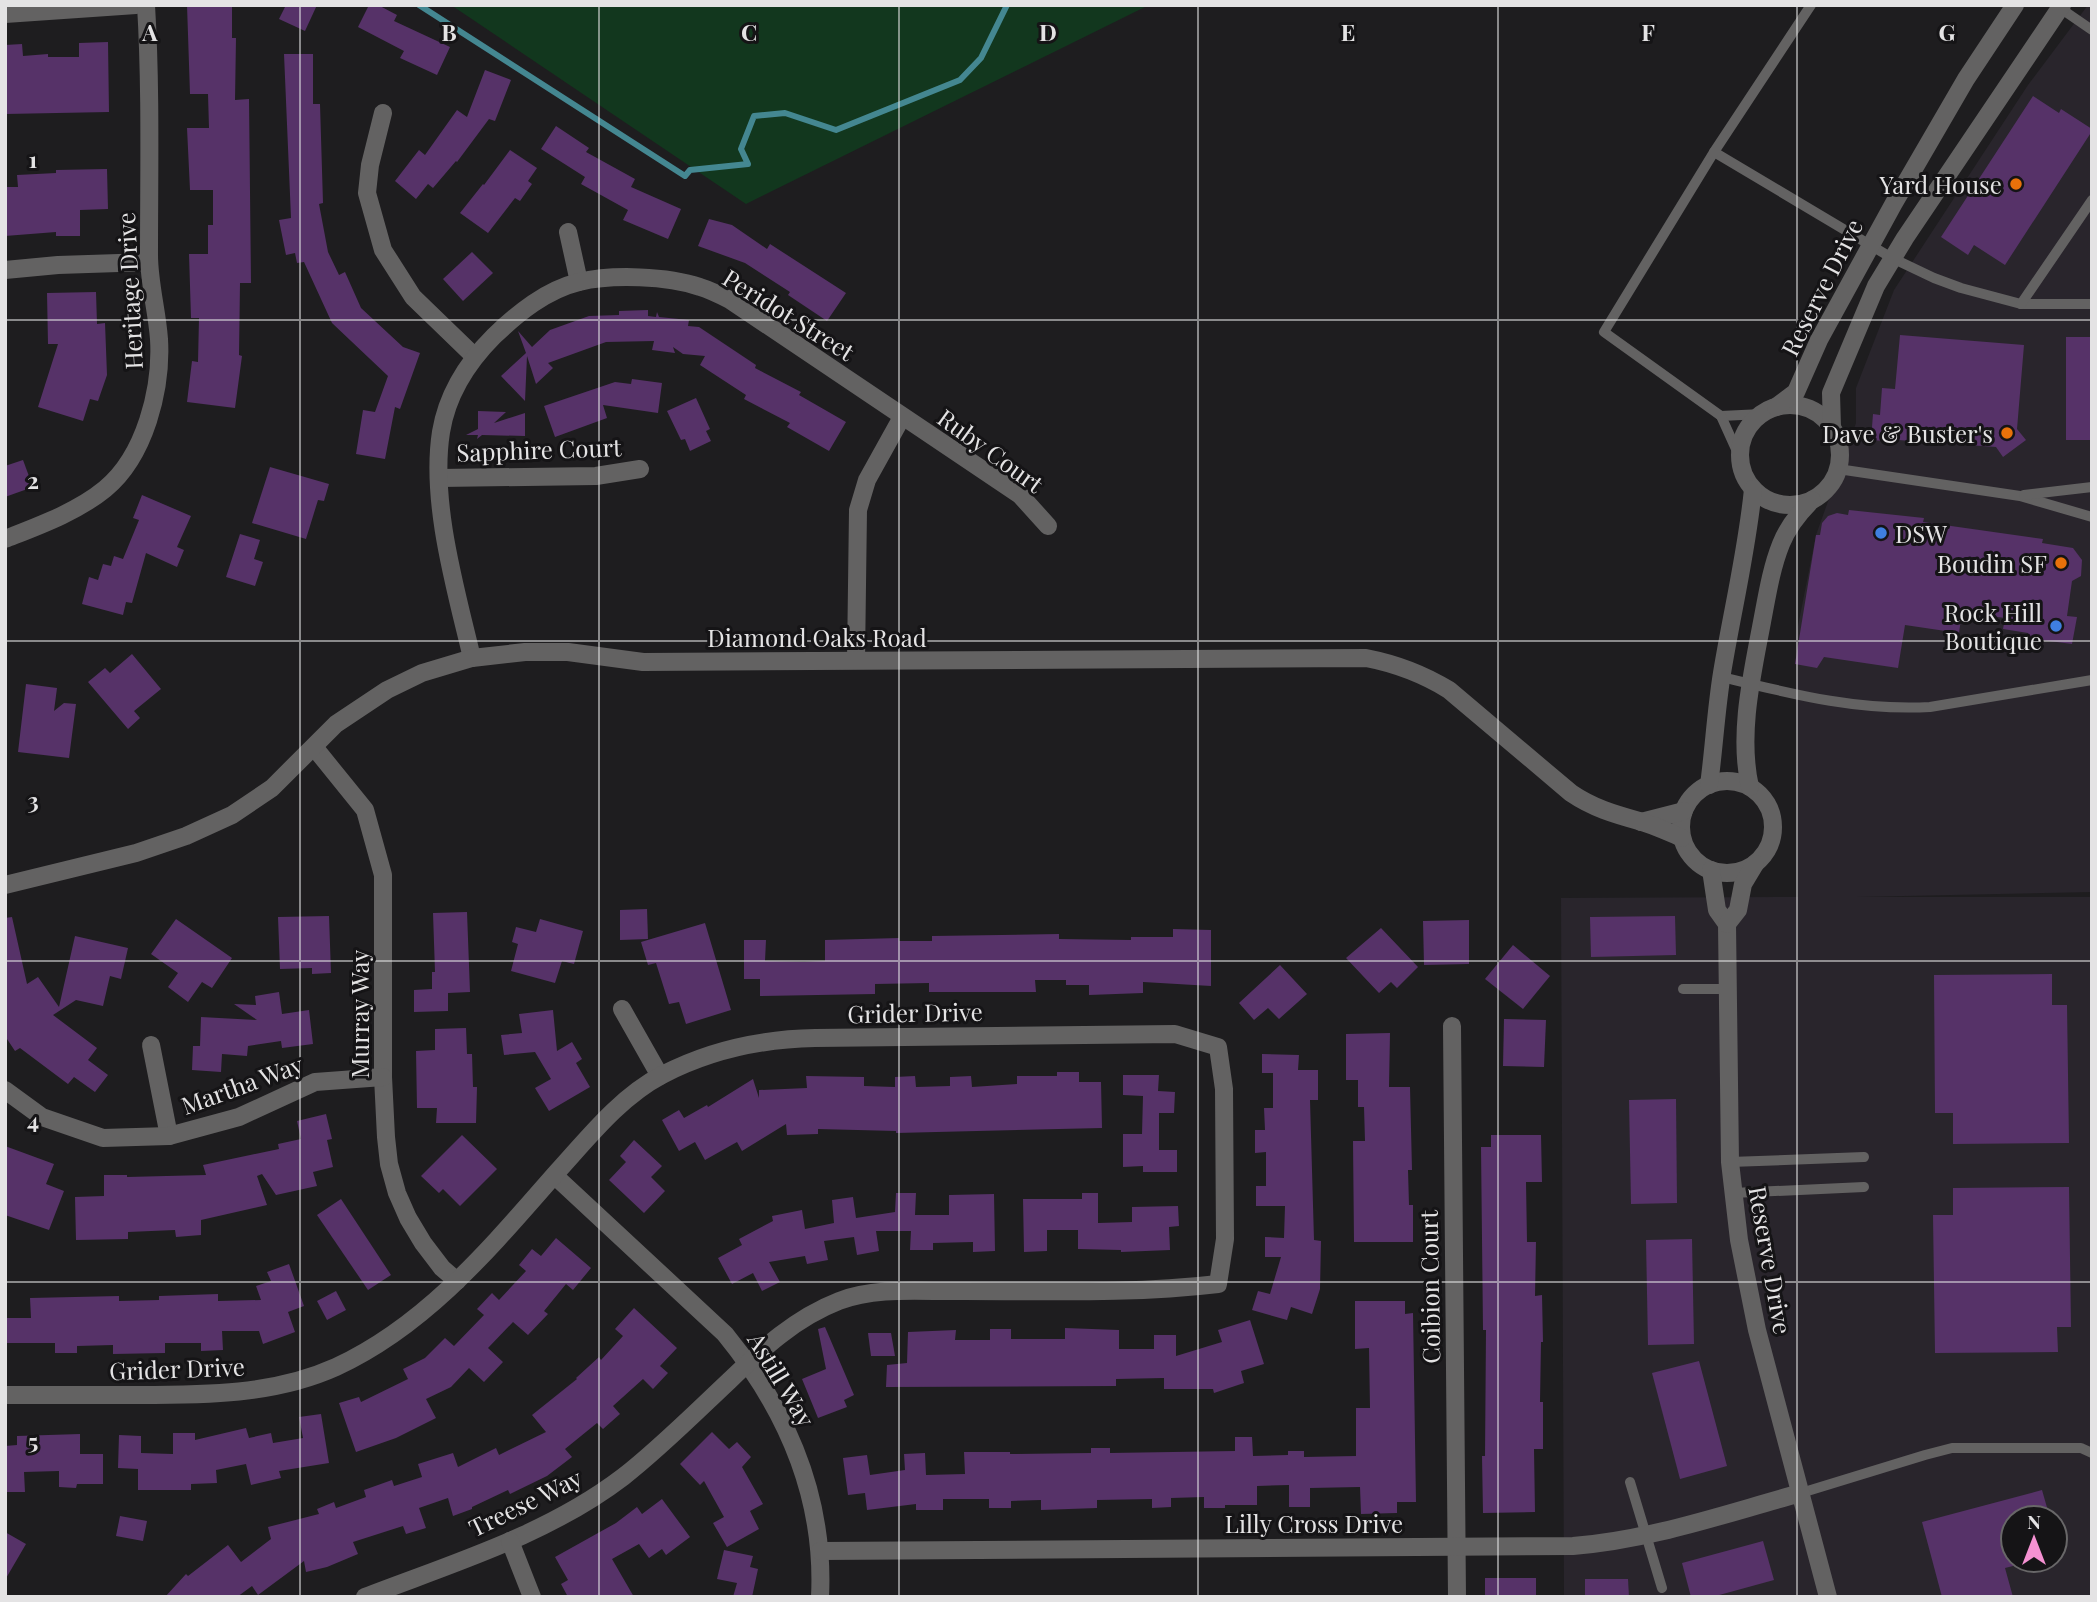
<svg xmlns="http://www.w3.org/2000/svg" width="2097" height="1602" font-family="'Playfair Display',serif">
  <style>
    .built { fill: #29252c; fill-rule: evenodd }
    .green { fill: #12371e }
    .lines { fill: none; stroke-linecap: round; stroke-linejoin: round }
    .stream { stroke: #448791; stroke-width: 6 }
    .building { fill: #563268 }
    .service { stroke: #636262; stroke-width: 10 }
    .minor { stroke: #636262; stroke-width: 18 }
    .tertiary { stroke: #636262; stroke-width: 18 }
    .grid { fill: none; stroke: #e4e3e4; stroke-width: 2; stroke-opacity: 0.55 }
    .food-dot { fill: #e8710a; stroke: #151416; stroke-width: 2.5 }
    .shop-dot { fill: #3f7fe0; stroke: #151416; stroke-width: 2.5 }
    .labels { text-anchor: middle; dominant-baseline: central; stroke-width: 6; stroke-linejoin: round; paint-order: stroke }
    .poi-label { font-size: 24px; fill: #e4e3e4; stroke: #151416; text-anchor: end }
    .street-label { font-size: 24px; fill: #e4e3e4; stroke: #151416 }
    .grid-label { font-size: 23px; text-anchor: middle; font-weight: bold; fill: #e4e3e4; stroke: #151416; stroke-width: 6; stroke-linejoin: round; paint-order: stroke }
  </style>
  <rect width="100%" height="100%" fill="#1e1d1f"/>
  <path class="built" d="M2088 5H2092V892L1857 897H2092V1597H1564L1561 898 1798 897 1796 636 1816 535 1856 423V388L1894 290 2028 85ZM2013 1518H2055V1560H2013Z"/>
  <polygon class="green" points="451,5 1149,5 746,204"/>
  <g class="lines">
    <polyline class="stream" points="419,5 685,176 690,170 748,164 741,149 754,116 785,113 836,130 960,80 981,58 1007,5"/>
  </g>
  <g class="building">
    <polygon points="187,5 232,5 232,38 236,38 235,100 249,99 251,283 240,283 239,355 242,356 235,408 187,402 192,361 198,362 199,318 191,318 189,254 208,254 208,225 213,225 213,190 190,190 187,128 209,128 208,94 190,94"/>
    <polygon points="286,5 317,5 305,31 279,19"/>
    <polygon points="369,5 378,5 397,15 394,21 450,47 437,75 400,58 404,51 358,27"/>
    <polygon points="108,42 109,112 5,114 5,45 22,44 23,56 48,54 48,57 79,57 79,43"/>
    <polygon points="284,54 313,54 313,104 320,104 323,203 319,204 328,252 339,275 345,272 361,308 403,347 420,353 400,409 395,407 385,459 356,454 363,410 375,412 388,376 332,323 304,262 297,263 295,253 286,255 279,220 291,218"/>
    <polygon points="485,70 511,80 495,121 489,119 457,162 456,161 433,188 428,184 416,199 395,181 419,150 425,155 457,110 467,117"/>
    <polygon points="2033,96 2059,113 2061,109 2092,129 2092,131 2005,265 1974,245 1968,255 1941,237"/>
    <polygon points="556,126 589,148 586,152 635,179 631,187 681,209 668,239 623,220 628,210 581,184 585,177 541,149"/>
    <polygon points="510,150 537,168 528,181 532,184 520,201 515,198 488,233 460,213 483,184 484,185"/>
    <polygon points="107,169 108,209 80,210 80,236 56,236 56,232 5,236 5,187 18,187 17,175 56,173 56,170"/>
    <polygon points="709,219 732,225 767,249 770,244 846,293 827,321 788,295 790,292 745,263 698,246"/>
    <polygon points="472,252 493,273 463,301 443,279"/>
    <polygon points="96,292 97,324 105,323 107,375 98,401 90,399 83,421 38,407 58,344 48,344 47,293"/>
    <polygon points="648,310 648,316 656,317 657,312 659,317 689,320 688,326 699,327 756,365 755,368 801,392 799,395 846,422 829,451 787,427 790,423 744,399 746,395 700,365 705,356 683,354 673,347 675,353 652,350 654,341 606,342 548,363 553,368 536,384 527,356 525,401 501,376 526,353 518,331 532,347 550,330 589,316 619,315 619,311"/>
    <polygon points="1900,335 2024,345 2017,429 2026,440 2003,457 1996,447 1898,440 1898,442 1871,440 1873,414 1880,415 1882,388 1895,389"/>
    <rect x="2066" y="337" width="26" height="103"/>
    <polygon points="632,379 662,383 658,413 603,405 607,418 555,437 544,406 615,382 631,384"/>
    <polygon points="696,398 710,429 706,431 711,441 690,451 685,439 681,440 667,411"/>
    <polygon points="478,411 506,412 494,423 525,413 525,436 482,435 477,439 478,435 466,435 478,429"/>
    <polygon points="23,460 33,487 5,497 5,466"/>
    <polygon points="270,467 329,484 324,501 318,500 306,539 252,523"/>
    <polygon points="142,495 191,516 177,547 184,550 177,567 146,553 132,603 126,602 123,615 82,604 89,577 98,580 103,564 111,566 114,556 123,559 139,520 133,518"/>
    <polygon points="1849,510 1924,518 1923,522 2043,539 2042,543 2073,548 2082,560 2081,576 2072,581 2067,616 2077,617 2072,644 2027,638 2028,633 2003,629 2005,618 1962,612 1959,633 1905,625 1898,668 1824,657 1817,668 1795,664 1816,535 1820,535 1822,523 1828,516 1837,513 1848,515"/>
    <polygon points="240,534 260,540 254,559 263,562 255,586 226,577"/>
    <polygon points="132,654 161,689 134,711 140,718 128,729 88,682 105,668 110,673"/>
    <polygon points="26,684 57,688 54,711 64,703 76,704 69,758 18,752"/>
    <polygon points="647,909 648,939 620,940 620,910"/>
    <polygon points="467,912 470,992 448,993 448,1011 414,1012 414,990 432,989 432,972 435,972 433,913"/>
    <polygon points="329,916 331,973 312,974 312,968 280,969 278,917"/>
    <polygon points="1675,916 1676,955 1591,957 1590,917"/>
    <polygon points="12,917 27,984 38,977 59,1007 75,936 128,948 121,979 110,976 103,1006 76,1000 53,1015 97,1048 88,1060 108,1075 95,1092 74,1077 68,1084 20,1048 15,1051 5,1036 5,918"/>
    <polygon points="176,919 232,958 212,988 202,982 188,1002 168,987 178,973 151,954"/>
    <polygon points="540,919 583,931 574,964 562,961 555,983 511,971 518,944 512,942 516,927 536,932"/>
    <polygon points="1469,920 1469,964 1424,965 1423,921"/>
    <polygon points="705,923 731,1010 686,1024 679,1002 669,1004 656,963 648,965 641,942"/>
    <polygon points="1381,928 1418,967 1397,988 1391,982 1379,993 1346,958"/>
    <polygon points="1173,929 1211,930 1211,986 1143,982 1143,993 1089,995 1089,985 1066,985 1066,980 1035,980 1036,992 929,992 929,983 875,984 875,994 760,996 760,979 744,979 744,940 766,940 765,961 804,962 825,961 825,940 899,938 899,941 932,941 932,936 1059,934 1059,939 1131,940 1131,937 1173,937"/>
    <polygon points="1513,945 1550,976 1523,1009 1485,979"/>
    <polygon points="1280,965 1307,994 1279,1019 1268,1008 1254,1020 1239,1003"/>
    <polygon points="2052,974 2052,1005 2067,1005 2069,1143 1953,1144 1953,1113 1935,1113 1934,975"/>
    <polygon points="279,992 282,1014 309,1010 313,1044 282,1048 281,1041 248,1046 247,1056 222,1054 221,1072 192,1070 193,1046 200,1046 201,1017 257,1020 234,1004 256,1005 255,996"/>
    <polygon points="553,1010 557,1051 572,1042 582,1059 576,1063 590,1087 549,1111 535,1088 551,1079 535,1052 504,1055 501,1035 522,1033 519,1014"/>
    <polygon points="1504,1019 1546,1020 1544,1067 1503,1066"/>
    <polygon points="466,1028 467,1054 472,1054 473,1087 477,1087 476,1123 436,1123 437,1108 417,1108 416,1051 435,1050 435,1029"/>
    <polygon points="1390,1033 1389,1087 1410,1087 1412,1170 1408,1170 1409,1205 1413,1205 1413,1242 1354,1242 1353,1141 1365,1141 1364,1107 1358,1107 1358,1080 1346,1080 1346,1034"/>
    <polygon points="1262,1054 1299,1055 1298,1070 1318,1070 1318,1100 1310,1100 1314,1240 1321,1241 1320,1289 1312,1314 1291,1307 1287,1320 1252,1310 1258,1291 1270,1294 1281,1257 1265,1257 1265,1237 1284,1238 1285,1206 1256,1206 1256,1186 1266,1186 1266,1152 1255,1153 1255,1130 1265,1130 1264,1108 1273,1108 1273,1073 1262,1073"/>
    <polygon points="1057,1072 1079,1072 1079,1082 1101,1082 1102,1128 896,1133 896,1131 818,1129 818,1134 787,1135 786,1124 742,1151 737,1142 705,1160 695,1142 679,1151 662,1120 679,1110 684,1118 707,1105 708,1107 753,1079 759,1098 759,1090 807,1088 806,1076 864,1077 864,1086 895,1087 895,1077 915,1076 916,1087 950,1086 950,1077 971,1076 972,1087 1017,1084 1017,1076 1057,1076"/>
    <polygon points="1123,1075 1159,1075 1158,1091 1175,1092 1174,1113 1159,1113 1159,1150 1177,1150 1177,1172 1143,1172 1143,1166 1123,1167 1123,1134 1142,1134 1143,1096 1123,1095"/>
    <polygon points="1676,1099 1677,1203 1631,1204 1629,1100"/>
    <polygon points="326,1114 332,1139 327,1140 333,1167 313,1172 317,1186 276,1195 262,1174 257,1176 267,1205 201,1220 201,1235 176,1237 175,1230 128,1232 128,1239 76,1240 75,1197 104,1196 104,1175 127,1175 127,1177 206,1175 203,1165 279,1149 278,1144 301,1139 297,1121"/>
    <polygon points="462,1135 497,1169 460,1206 443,1189 439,1193 421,1176"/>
    <polygon points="1491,1135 1541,1135 1542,1182 1526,1182 1527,1242 1536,1242 1535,1296 1542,1295 1543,1342 1541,1342 1540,1402 1543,1402 1543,1449 1534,1449 1535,1512 1483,1513 1482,1456 1485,1456 1486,1330 1483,1330 1481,1147 1491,1147"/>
    <polygon points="634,1140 662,1166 651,1177 665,1191 644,1213 609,1180 626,1162 620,1156"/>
    <polygon points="5,1146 54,1164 46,1184 64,1191 49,1230 5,1215"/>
    <polygon points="2069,1187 2071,1327 2057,1327 2058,1352 1935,1353 1933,1215 1953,1215 1953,1188"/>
    <polygon points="896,1193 916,1193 915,1215 949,1215 949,1195 994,1194 995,1251 973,1252 973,1242 933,1243 933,1250 910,1250 911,1231 876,1231 879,1251 857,1255 854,1237 824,1241 828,1260 807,1264 805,1256 769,1262 780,1282 762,1291 753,1273 732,1284 718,1258 742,1245 739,1239 773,1221 772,1216 802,1210 805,1229 834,1223 832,1200 853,1197 856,1218 895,1212"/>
    <polygon points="1082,1193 1098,1193 1098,1223 1132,1222 1132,1207 1178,1206 1179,1226 1169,1227 1170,1250 1121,1252 1121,1250 1078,1249 1078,1230 1047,1230 1047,1251 1024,1252 1023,1199 1082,1199"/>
    <polygon points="341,1199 391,1275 368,1290 317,1215"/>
    <polygon points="556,1238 591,1268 573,1290 566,1284 544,1311 548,1314 528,1335 513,1322 488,1348 503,1362 484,1382 469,1368 451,1387 426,1399 436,1418 396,1438 356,1452 339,1403 359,1397 361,1402 408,1379 403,1369 425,1358 445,1338 454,1346 484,1315 477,1309 492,1293 499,1300 526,1271 519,1265 532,1249 541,1256"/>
    <polygon points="1692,1239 1694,1344 1648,1345 1646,1240"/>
    <polygon points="289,1264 304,1306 288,1312 295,1332 263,1344 259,1331 222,1331 223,1350 201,1351 201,1343 165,1343 165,1353 113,1354 113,1345 77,1346 77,1353 55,1353 55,1343 5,1343 5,1318 31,1318 30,1298 119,1296 119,1301 159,1300 159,1296 218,1294 218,1301 261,1300 256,1286 271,1281 267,1272"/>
    <polygon points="336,1291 346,1310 327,1320 317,1301"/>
    <polygon points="1355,1301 1405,1301 1405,1314 1413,1313 1416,1502 1397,1502 1397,1513 1361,1514 1360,1487 1310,1488 1310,1507 1289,1507 1289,1485 1257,1486 1257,1505 1225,1505 1225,1508 1204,1508 1204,1497 1171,1498 1171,1507 1152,1508 1152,1499 1097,1500 1097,1508 1041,1510 1041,1500 1011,1501 1011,1508 989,1508 989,1499 943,1499 943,1510 916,1510 916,1504 867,1510 865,1493 848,1495 843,1458 867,1455 870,1475 905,1470 904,1454 925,1453 926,1475 965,1474 964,1452 1010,1452 1010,1454 1091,1453 1091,1448 1110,1448 1110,1453 1235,1451 1235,1437 1252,1437 1253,1456 1288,1455 1288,1451 1304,1451 1304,1457 1356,1456 1356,1408 1370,1408 1369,1348 1355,1349"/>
    <polygon points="634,1308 677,1348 660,1366 668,1373 653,1389 643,1379 613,1406 620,1414 603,1429 597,1423 565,1449 572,1457 547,1476 510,1494 508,1490 472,1507 472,1509 453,1516 448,1498 419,1508 426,1528 406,1534 403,1526 353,1542 358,1554 327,1567 306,1572 304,1561 258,1595 252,1586 237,1597 165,1597 186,1574 188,1576 228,1545 241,1562 271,1539 268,1527 319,1514 317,1509 334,1502 336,1508 366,1497 364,1490 392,1480 394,1486 422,1477 418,1464 453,1453 458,1467 496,1448 499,1455 546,1432 532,1415 577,1379 576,1378 599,1357 601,1360 623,1336 615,1329"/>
    <polygon points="1250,1320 1264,1364 1241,1371 1244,1383 1214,1393 1213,1389 1164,1389 1164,1378 1116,1379 1116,1386 886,1387 887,1365 907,1363 908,1332 956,1330 955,1340 990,1340 990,1329 1011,1329 1011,1339 1065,1339 1065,1328 1119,1330 1119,1349 1154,1349 1154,1335 1176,1335 1176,1356 1222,1342 1218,1330"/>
    <polygon points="825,1327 854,1395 844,1400 847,1407 818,1418 802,1379 826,1369 818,1329"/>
    <polygon points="868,1333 891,1333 895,1356 871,1356"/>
    <polygon points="1699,1361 1727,1466 1680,1479 1652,1373"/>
    <polygon points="321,1414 329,1463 279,1471 281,1478 251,1485 246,1464 216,1470 217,1483 191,1484 191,1490 138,1490 138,1469 118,1468 119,1435 141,1436 141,1453 173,1454 173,1433 195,1433 195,1440 246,1428 249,1438 271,1433 273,1443 303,1438 299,1417"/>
    <polygon points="712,1432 729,1449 737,1442 751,1457 742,1467 763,1504 750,1511 759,1529 727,1547 713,1523 724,1517 704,1481 700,1485 680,1464"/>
    <polygon points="80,1434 80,1454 103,1454 103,1484 77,1484 76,1488 59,1487 59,1471 24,1472 25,1492 5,1492 5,1446 17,1445 17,1436"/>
    <polygon points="2042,1490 2050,1518 2013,1518 2013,1566 2005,1568 2013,1597 1942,1597 1922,1522"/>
    <polygon points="662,1499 690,1537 666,1555 662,1549 649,1558 639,1544 612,1559 634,1597 568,1597 561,1584 568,1580 555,1557 616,1523 637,1507 642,1514"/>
    <polygon points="120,1516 147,1521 143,1541 116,1536"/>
    <polygon points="5,1532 26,1544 5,1580"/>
    <polygon points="1763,1541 1774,1580 1712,1597 1691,1597 1682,1563"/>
    <polygon points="724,1550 753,1556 750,1567 758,1569 752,1597 733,1597 737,1583 717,1579"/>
    <rect x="1485" y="1578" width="51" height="19"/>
    <polygon points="1585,1579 1628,1579 1629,1597 1585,1597"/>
  </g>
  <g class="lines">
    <g class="service">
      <polyline points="2060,8 2092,30"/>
      <polyline points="1714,152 1892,258 1934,278 1961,288 2021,304 2092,304"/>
      <polyline points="2021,304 2092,200"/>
      <polyline points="1721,416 1762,414"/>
      <polyline points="1740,458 1721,416 1604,332 1714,152 1811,5"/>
      <polyline points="1838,469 2020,496 2092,517"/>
      <polyline points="2024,495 2092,487"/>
      <path d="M1722 677C1792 694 1857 711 1930 707L2092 680"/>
      <polyline points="1683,989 1728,989"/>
      <polyline points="1730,1162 1864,1157"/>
      <polyline points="1733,1193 1864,1187"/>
      <polyline points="1630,1482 1662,1588"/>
      <polyline points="1801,1493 1925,1455 1952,1448 2081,1448 2092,1453"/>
    </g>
    <g class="minor">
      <polyline points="5,14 136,5"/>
      <polyline points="383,113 370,165 367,193 383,250 413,297 474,356"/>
      <polyline points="568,232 579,282"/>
      <polyline points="5,270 58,265 149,262"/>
      <polyline points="440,478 596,476 640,469"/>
      <path d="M5 539C38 526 77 512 105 489 145 456 162 389 159 339 157 311 149 283 149 255 149 172 151 88 146 5"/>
      <path d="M472 658C456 590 430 502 441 432 447 395 468 362 494 336 518 313 546 290 579 282 612 274 668 276 700 287 710 290 720 295 730 300L1020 495 1048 526"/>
      <polyline points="856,660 858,510 867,480 902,417"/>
      <polyline points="314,747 365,810 383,875 383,1077 386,1137 389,1164 397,1193 408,1218 423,1243 442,1268 457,1281"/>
      <polyline points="622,1009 660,1076"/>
      <polyline points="1452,1026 1457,1597"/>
      <polyline points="151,1045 169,1136"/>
      <polyline points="5,1090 42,1117 103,1138 169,1136 239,1117 315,1082 383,1077"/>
      <path d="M555 1176 725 1334C787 1410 825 1497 820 1597"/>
      <path d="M5 1395C49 1395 94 1395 138 1395 205 1395 274 1395 336 1367 427 1325 492 1246 557 1172 588 1138 620 1097 662 1075 710 1050 762 1039 815 1038L1175 1034 1218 1047 1224 1089 1225 1239 1218 1284C1134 1294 1049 1291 965 1291 925 1292 877 1286 839 1301 795 1318 762 1349 729 1381 696 1412 658 1450 623 1477 547 1535 453 1563 365 1597"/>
      <polyline points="510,1541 532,1597"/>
      <path d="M820 1551 1573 1546C1651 1540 1727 1513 1801 1493"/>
    </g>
    <g class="tertiary">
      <circle cx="1790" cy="455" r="50"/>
      <polyline points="1776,407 1796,392 1819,340 1894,203 1966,79 2015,5"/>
      <polyline points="1832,428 1831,393 1876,286 1905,238 2062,5"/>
      <circle cx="1727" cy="827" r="46"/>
      <path d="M1709 785C1714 748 1716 710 1722 673 1732 612 1747 551 1753 489"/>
      <path d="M1750 787C1738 734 1752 675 1762 622 1767 596 1771 569 1781 544 1788 526 1799 513 1812 500"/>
      <polyline points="1641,822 1684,811"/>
      <polyline points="1711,870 1717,910 1727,924 1730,1162 1739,1240 1757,1330 1828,1597"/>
      <path d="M5 885 136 853 186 836 232 815 272 788 336 724 387 690 422 673 472 658 525 652H568L643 662 1366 658C1397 664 1423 674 1449 690L1571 793C1593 808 1614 814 1639 821 1654 825 1668 832 1682 838"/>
      <polyline points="1727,924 1738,910 1743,884 1755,864"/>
    </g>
  </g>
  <path class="grid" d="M300 5V1597M599 5V1597M899 5V1597M1198 5V1597M1498 5V1597M1797 5V1597M5 320H2092M5 641H2092M5 961H2092M5 1282H2092"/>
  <g class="food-dot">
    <circle cx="2016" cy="184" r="7"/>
    <circle cx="2007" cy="433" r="7"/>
    <circle cx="2061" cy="563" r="7"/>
  </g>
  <g class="shop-dot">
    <circle cx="1881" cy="533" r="7"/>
    <circle cx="2056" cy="626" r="7"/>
  </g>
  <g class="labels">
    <g class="poi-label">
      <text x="2002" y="184">Yard House</text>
      <text x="1993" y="433">Dave &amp; Buster's</text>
      <text x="1895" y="533" text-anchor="start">DSW</text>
      <text x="2047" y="563">Boudin SF</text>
      <text x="2042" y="612">Rock Hill<tspan x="2042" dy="28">Boutique</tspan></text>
    </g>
    <g class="street-label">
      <text transform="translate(1821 287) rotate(-63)">Reserve Drive</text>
      <text transform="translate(129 291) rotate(-93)">Heritage Drive</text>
      <text transform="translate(789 314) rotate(32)">Peridot Street</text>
      <text transform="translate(539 449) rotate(-2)">Sapphire Court</text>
      <text transform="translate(991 450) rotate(36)">Ruby Court</text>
      <text x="817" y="637">Diamond Oaks Road</text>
      <text transform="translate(915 1012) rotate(-1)">Grider Drive</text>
      <text transform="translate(359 1014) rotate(-90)">Murray Way</text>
      <text transform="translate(242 1084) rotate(-20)">Martha Way</text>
      <text transform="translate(1771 1260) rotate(80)">Reserve Drive</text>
      <text transform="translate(1429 1287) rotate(-91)">Coibion Court</text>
      <text transform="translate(177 1368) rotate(-2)">Grider Drive</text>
      <text transform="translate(782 1379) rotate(59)">Astill Way</text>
      <text transform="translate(525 1502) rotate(-26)">Treese Way</text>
      <text x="1314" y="1523">Lilly Cross Drive</text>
    </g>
  </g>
  <g class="grid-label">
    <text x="150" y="41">A</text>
    <text x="449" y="41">B</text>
    <text x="749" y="41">C</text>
    <text x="1048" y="41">D</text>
    <text x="1348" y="41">E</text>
    <text x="1648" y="41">F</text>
    <text x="1947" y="41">G</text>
    <text x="33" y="168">1</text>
    <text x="33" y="489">2</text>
    <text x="33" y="809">3</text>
    <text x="33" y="1129">4</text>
    <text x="33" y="1450">5</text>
  </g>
  <rect width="2097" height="1602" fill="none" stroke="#e4e3e4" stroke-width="14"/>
  <g transform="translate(2034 1539)"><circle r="33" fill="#151416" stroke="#686768" stroke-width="2"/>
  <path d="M0-5L12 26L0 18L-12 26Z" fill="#f591d2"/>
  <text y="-10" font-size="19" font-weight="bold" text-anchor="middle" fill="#e4e3e4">N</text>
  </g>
</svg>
